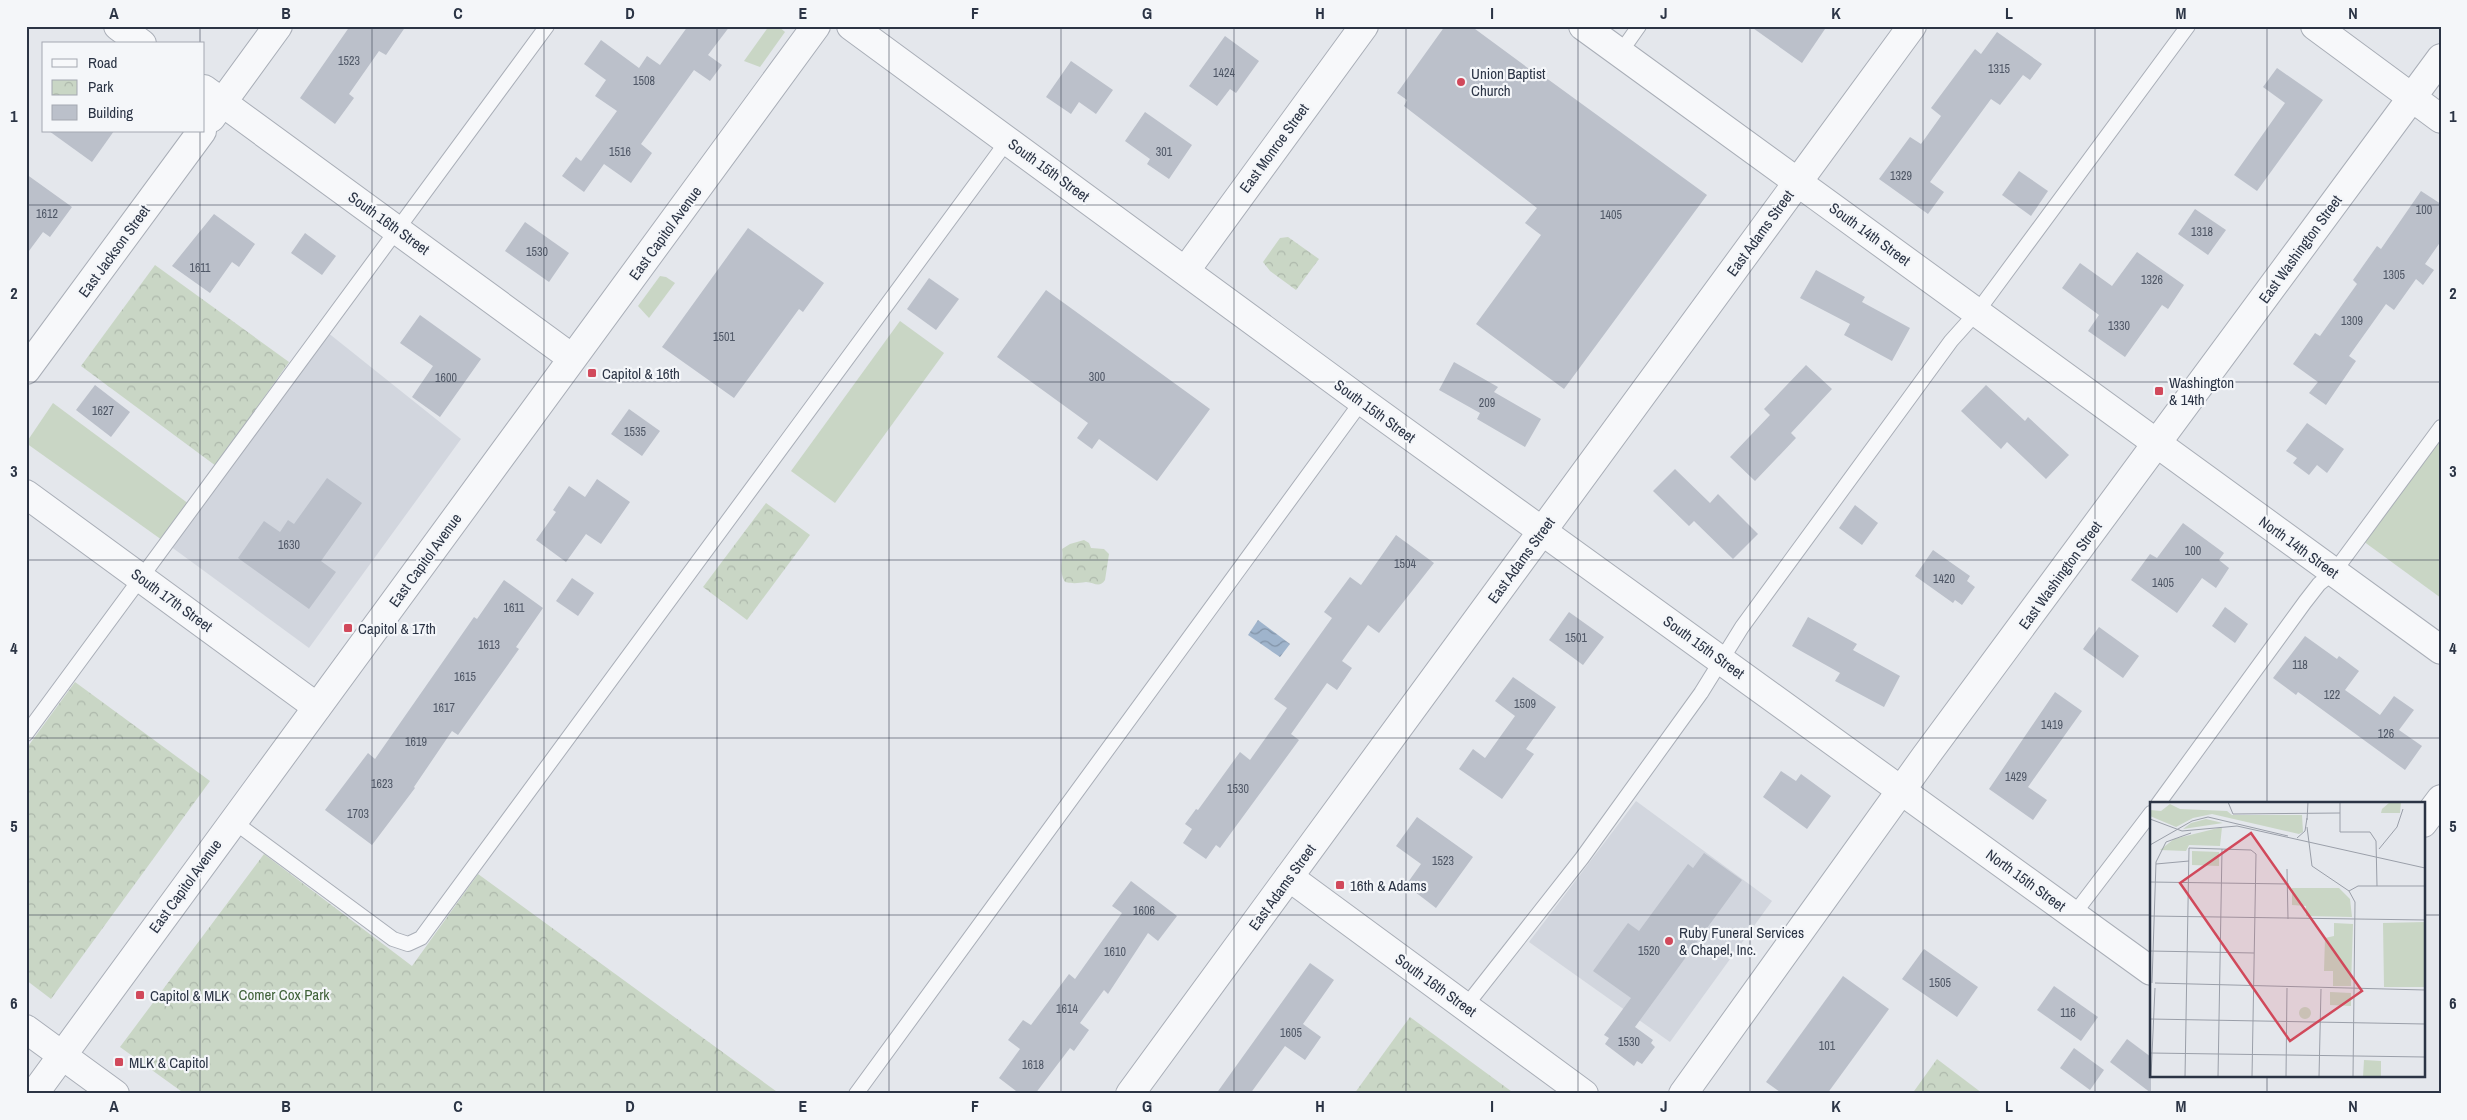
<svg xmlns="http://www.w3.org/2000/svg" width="2467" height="1120" font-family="'Archivo Narrow',sans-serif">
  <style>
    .built { fill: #d2d6de }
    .grass { fill: #c9d6c5 }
    .park { fill: url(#park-crowns) }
    .water { fill: url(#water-waves) }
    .building { fill: #bbc0ca }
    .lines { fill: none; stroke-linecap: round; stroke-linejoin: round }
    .service-casing { stroke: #a9aeb7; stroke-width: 16 }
    .minor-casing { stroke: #a9aeb7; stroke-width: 30 }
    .tertiary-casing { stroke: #a9aeb7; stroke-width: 30 }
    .service { stroke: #f7f8fa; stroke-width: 14 }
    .minor { stroke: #f7f8fa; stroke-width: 28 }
    .tertiary { stroke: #f7f8fa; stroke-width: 28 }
    .grid { fill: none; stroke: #2b3445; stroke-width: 1; stroke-opacity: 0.55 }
    .poi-dot { fill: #d1495b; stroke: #f4f6f9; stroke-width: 2 }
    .labels { text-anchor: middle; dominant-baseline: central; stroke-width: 4.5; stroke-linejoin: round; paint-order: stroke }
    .number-label { font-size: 12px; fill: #4f5766 }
    .poi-label { font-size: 15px; fill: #2b3445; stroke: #f4f6f9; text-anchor: start }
    .street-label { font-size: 15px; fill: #2b3445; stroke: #f4f6f9 }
    .park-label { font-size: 15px; fill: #3f6138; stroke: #f4f6f9 }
    .inset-road { fill: none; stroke: #9a9fa9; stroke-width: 1 }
    .view { fill: #d1495b; fill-opacity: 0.15; stroke: #d1495b; stroke-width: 2.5 }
    .inset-edge { fill: none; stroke: #2b3445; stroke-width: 2.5 }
    .neatline { fill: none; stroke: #2b3445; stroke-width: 2 }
    .grid-label { font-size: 16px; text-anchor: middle; font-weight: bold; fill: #2b3445 }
  </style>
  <defs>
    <pattern id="park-crowns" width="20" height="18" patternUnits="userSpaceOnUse" patternTransform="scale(1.25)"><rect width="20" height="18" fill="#c9d6c5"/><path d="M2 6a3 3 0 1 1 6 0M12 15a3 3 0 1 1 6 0" fill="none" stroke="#adb8ab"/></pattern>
    <pattern id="water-waves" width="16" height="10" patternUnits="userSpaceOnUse" patternTransform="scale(1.25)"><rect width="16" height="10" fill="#9fb4cc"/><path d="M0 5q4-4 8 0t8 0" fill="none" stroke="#8293a7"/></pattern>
  </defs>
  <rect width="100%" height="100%" fill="#e4e7ec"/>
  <g class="built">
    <polygon points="327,332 461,439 309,648 170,546"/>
    <polygon points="1636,801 1772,901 1670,1042 1529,942"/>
  </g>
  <g class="grass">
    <polygon points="769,26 778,26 785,32 760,67 744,61"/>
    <polygon points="660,276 666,277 675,283 649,318 638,306"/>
    <polygon points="900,321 944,353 835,503 791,471"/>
    <polygon points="53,403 189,504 162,540 26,443"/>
    <polygon points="2441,439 2441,598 2363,541"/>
  </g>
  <g class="park">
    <polygon points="1288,237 1319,259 1296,290 1270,271 1263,262 1280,238"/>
    <polygon points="155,265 289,362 216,466 81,366"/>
    <polygon points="766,503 810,535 747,620 703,587"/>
    <path d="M1084 540 1089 543 1091 548 1104 549 1109 554 1105 580C1099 589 1094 582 1086 582 1078 583 1074 584 1065 582 1058 570 1064 561 1062 549L1070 544Z"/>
    <polygon points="75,682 210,781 51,999 26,980 26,749"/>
    <polygon points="264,854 412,966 478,874 780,1094 185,1094 120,1047"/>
    <polygon points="1410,1017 1515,1094 1354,1094"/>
    <polygon points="1937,1059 1982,1093 1981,1094 1912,1094"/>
  </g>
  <polygon class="water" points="1258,620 1290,644 1280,657 1248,635"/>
  <g class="building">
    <polygon points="350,26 406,26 386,55 379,51 349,94 354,98 335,124 300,98"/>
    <polygon points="688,26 730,26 708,55 722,65 710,81 694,70 641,144 652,153 631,183 604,164 584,192 562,176 576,157 581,161 617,111 595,96 606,80 584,64 601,40 639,68 647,56 660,65"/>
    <polygon points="1445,26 1471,26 1536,74 1538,72 1707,195 1564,389 1476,324 1541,235 1525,223 1537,208 1404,106 1407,100 1397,93"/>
    <polygon points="1750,26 1827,26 1802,63"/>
    <polygon points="1997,32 2042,64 2030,80 2023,75 2000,105 1991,99 1930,182 1944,192 1928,214 1879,179 1910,137 1921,144 1941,116 1931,108 1975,49 1981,54"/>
    <polygon points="1225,36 1259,61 1236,93 1230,89 1217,106 1189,86"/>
    <polygon points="1071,61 1113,90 1096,114 1079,102 1071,114 1046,97"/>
    <polygon points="2277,68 2323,100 2257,191 2234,175 2285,103 2263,87"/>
    <polygon points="1145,112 1192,145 1169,179 1147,164 1150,159 1125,141"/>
    <polygon points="49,131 114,131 92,162"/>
    <polygon points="2019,171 2048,191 2031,216 2002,195"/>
    <polygon points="26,174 72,207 50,237 43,232 26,255"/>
    <polygon points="2421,191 2441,204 2441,241 2425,264 2434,270 2423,285 2416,279 2394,310 2386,304 2349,356 2356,361 2326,405 2309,393 2318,382 2293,364 2315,333 2320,336 2357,284 2353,280 2377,246 2381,249"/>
    <polygon points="2195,209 2226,230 2208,255 2178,234"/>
    <polygon points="214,214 255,244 239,267 232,262 210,293 172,266"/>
    <polygon points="525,222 569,253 549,282 505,251"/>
    <polygon points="748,228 824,283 803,312 799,309 734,398 662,347"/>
    <polygon points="305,233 336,256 322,275 291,253"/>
    <polygon points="2137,252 2184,285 2168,309 2162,305 2125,357 2088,331 2099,315 2062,288 2080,263 2112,286"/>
    <polygon points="1816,270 1865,297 1862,302 1910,328 1892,361 1844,335 1850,324 1800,298"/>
    <polygon points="929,278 959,299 936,330 907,309"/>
    <polygon points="1046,290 1210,409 1157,481 1099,439 1092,449 1077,438 1088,423 997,357"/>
    <polygon points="420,315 481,359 440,417 412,397 433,366 400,343"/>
    <polygon points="1454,362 1498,387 1494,392 1541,419 1525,447 1477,419 1480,413 1439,390"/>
    <polygon points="1806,365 1832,389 1791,433 1796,438 1755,481 1730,457 1770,415 1764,409"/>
    <polygon points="95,385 130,412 111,437 76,410"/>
    <polygon points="1986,385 2025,421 2028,417 2069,455 2046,479 2007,442 2001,449 1961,411"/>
    <polygon points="629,409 660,431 642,456 611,434"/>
    <polygon points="2307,423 2344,449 2327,473 2317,465 2309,475 2293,463 2297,458 2286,451"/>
    <polygon points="1675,469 1710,503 1718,494 1758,534 1733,559 1694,521 1689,526 1653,491"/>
    <polygon points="327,478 362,503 321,561 336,572 309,609 238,558 264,521 280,532 288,520 294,524"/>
    <polygon points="597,479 630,502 601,544 586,534 566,562 536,540 556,512 553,510 569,486 585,497"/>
    <polygon points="1855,505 1878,523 1862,545 1839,528"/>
    <polygon points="2183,523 2224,553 2219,560 2229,568 2216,588 2202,578 2177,613 2131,580 2150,554 2157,558"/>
    <polygon points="1396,535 1434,563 1379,633 1368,625 1342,661 1352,668 1337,690 1327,683 1291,734 1299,740 1220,848 1216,845 1206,859 1183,843 1192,829 1185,824 1196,809 1198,810 1240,752 1250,760 1287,708 1274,699 1332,618 1324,612 1350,577 1361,585"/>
    <polygon points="1933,550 1970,576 1967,581 1975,587 1962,605 1955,600 1953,603 1915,576"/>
    <polygon points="572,578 594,593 578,616 556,601"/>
    <polygon points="504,580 543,608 516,647 519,649 458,735 452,731 414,787 415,788 372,845 325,810 368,753 375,759 474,617 477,619"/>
    <polygon points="2225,607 2248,624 2235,643 2212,626"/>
    <polygon points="1569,612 1604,637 1583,665 1549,640"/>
    <polygon points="1808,617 1857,644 1853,650 1900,676 1884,707 1835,681 1840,673 1792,646"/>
    <polygon points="2099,627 2139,656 2123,678 2083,649"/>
    <polygon points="2305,636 2337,659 2339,656 2359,671 2345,690 2380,715 2394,696 2414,710 2399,730 2422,746 2405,770 2298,692 2296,695 2273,678"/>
    <polygon points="1513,677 1556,707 1526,749 1534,754 1502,799 1459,769 1473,749 1485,758 1515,716 1495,701"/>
    <polygon points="2055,692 2082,711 2028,787 2047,800 2033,820 1989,789"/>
    <polygon points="1781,771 1796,781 1801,774 1831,796 1807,829 1763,797"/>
    <polygon points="1417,817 1473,857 1436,908 1406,885 1421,864 1396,846"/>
    <polygon points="1704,853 1742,880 1635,1027 1653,1040 1651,1043 1655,1047 1642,1064 1637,1061 1634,1066 1605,1044 1609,1038 1604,1035 1631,998 1593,971 1628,923 1639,931 1688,864 1693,868"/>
    <polygon points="1131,881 1177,916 1158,941 1148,933 1108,994 1104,990 1080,1023 1089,1030 1074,1051 1070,1048 1035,1094 1020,1094 999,1078 1020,1049 1008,1040 1023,1020 1031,1025 1069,974 1075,979 1122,913 1112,906"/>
    <polygon points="1924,949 1978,987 1957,1017 1902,979"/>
    <polygon points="1310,963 1334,980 1303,1024 1321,1037 1305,1060 1285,1046 1250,1094 1216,1094"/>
    <polygon points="1843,976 1889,1009 1827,1094 1783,1094 1766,1082"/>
    <polygon points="2054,986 2098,1017 2081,1041 2037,1010"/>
    <polygon points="2127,1039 2151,1057 2151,1093 2110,1062"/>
    <polygon points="2074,1048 2104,1070 2090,1090 2060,1068"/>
  </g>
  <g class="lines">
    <g class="service-casing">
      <g id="service">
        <polyline points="1620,53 1639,26"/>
        <polyline points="26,734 547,26"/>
        <polyline points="2158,804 2305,602 2319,584 2334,572 2441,427"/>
        <polyline points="233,821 393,939 408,944 421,938 1008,140"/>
        <polyline points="2074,914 2151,813"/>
        <polyline points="1465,1007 1582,858 1701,693 1742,627 1951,341 1977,312 2188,26"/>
        <polyline points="856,1094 1362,401"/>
      </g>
    </g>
    <g class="minor-casing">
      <g id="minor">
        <polyline points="118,26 142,44"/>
        <polyline points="851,26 1362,401 2151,971"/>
        <polyline points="1583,26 2441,650"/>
        <polyline points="2315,26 2441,119"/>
        <polyline points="204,89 572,358"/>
        <polyline points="211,118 278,26"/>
        <polyline points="1186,270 1364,26"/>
        <polyline points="26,370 202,131"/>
        <polyline points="26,494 317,707"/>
        <polyline points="2423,823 2441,799"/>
        <polyline points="1289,877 1584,1094"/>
        <polyline points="34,1094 816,26"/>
        <polyline points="1130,1094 1912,26"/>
        <polyline points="1683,1094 1925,757 2441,58"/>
      </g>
    </g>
    <g class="tertiary-casing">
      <polyline id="tertiary" points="26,1029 115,1094"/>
    </g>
    <use href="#service" class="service"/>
    <use href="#minor" class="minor"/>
    <use href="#tertiary" class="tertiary"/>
  </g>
  <path class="grid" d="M200 26V44M372 26V1094M544 26V1094M717 26V1094M889 26V1094M1061 26V1094M1234 26V1094M1406 26V1094M1578 26V1094M1750 26V1094M1923 26V1094M2095 26V1094M2267 26V804M200 131V1094M26 205H2441M26 382H2441M26 560H2441M26 738H2441M26 915H2151M2423 915H2441M2267 1076V1094"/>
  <g class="poi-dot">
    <circle cx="1461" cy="82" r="5"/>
    <rect x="587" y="368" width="10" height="10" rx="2.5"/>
    <rect x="2154" y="386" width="10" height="10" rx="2.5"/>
    <rect x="343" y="623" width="10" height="10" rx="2.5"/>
    <rect x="1335" y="880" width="10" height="10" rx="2.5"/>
    <circle cx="1669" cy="941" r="5"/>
    <rect x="135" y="990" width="10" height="10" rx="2.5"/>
    <rect x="114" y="1057" width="10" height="10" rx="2.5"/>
  </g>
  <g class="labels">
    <g class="number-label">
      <text x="349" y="61">1523</text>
      <text x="1999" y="69">1315</text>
      <text x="1224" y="73">1424</text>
      <text x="644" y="81">1508</text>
      <text x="620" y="152">1516</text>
      <text x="1164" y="152">301</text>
      <text x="1901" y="176">1329</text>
      <text x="2424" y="210">100</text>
      <text x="47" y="214">1612</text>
      <text x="1611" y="215">1405</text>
      <text x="2202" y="232">1318</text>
      <text x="537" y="252">1530</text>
      <text x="200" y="268">1611</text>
      <text x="2394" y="275">1305</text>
      <text x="2152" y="280">1326</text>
      <text x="2352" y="321">1309</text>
      <text x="2119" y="326">1330</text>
      <text x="724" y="337">1501</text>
      <text x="1097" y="377">300</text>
      <text x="446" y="378">1600</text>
      <text x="1487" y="403">209</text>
      <text x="103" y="411">1627</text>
      <text x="635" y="432">1535</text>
      <text x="289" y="545">1630</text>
      <text x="2193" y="551">100</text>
      <text x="1405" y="564">1504</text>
      <text x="1944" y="579">1420</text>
      <text x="2163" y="583">1405</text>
      <text x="514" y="608">1611</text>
      <text x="1576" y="638">1501</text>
      <text x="489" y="645">1613</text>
      <text x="2300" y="665">118</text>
      <text x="465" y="677">1615</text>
      <text x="2332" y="695">122</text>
      <text x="1525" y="704">1509</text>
      <text x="444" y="708">1617</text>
      <text x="2052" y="725">1419</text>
      <text x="2386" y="734">126</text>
      <text x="416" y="742">1619</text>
      <text x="2016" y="777">1429</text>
      <text x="382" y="784">1623</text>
      <text x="1238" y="789">1530</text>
      <text x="358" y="814">1703</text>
      <text x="1443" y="861">1523</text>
      <text x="1144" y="911">1606</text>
      <text x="1649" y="951">1520</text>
      <text x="1115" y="952">1610</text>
      <text x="1940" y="983">1505</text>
      <text x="1067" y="1009">1614</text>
      <text x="2068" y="1013">116</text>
      <text x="1291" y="1033">1605</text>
      <text x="1629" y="1042">1530</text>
      <text x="1827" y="1046">101</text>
      <text x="1033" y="1065">1618</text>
    </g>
    <g class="poi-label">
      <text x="1471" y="73">Union Baptist<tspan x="1471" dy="17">Church</tspan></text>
      <text x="602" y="373">Capitol &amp; 16th</text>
      <text x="2169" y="382">Washington<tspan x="2169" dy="17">&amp; 14th</tspan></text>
      <text x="358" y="628">Capitol &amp; 17th</text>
      <text x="1350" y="885">16th &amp; Adams</text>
      <text x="1679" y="932">Ruby Funeral Services<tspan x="1679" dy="17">&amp; Chapel, Inc.</tspan></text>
      <text x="150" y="995">Capitol &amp; MLK</text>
      <text x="129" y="1062">MLK &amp; Capitol</text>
    </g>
    <g class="street-label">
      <text transform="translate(1274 148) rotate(-54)">East Monroe Street</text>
      <text transform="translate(1049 170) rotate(36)">South 15th Street</text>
      <text transform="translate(389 223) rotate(36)">South 16th Street</text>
      <text transform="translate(665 233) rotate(-54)">East Capitol Avenue</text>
      <text transform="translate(1760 233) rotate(-54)">East Adams Street</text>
      <text transform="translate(1870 234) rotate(36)">South 14th Street</text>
      <text transform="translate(2300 249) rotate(-54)">East Washington Street</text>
      <text transform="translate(114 251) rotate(-54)">East Jackson Street</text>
      <text transform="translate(1375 411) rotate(36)">South 15th Street</text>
      <text transform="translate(2299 547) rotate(36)">North 14th Street</text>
      <text transform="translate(425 560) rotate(-54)">East Capitol Avenue</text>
      <text transform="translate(1521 560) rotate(-54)">East Adams Street</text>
      <text transform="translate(2060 575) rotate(-54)">East Washington Street</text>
      <text transform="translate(172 600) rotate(36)">South 17th Street</text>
      <text transform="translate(1704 647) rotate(36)">South 15th Street</text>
      <text transform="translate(2026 880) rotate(36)">North 15th Street</text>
      <text transform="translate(185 886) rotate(-54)">East Capitol Avenue</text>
      <text transform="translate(1282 887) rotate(-54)">East Adams Street</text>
      <text transform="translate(1436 985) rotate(36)">South 16th Street</text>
    </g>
    <g class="park-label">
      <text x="284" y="994">Comer Cox Park</text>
    </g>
  </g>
  <g transform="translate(2150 802)">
    <rect width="275" height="275" fill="#e4e7ec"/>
    <path d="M20 2 30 7 77 9 82 13H152L153 30 149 32 62 12 43 16 26 25 0 14V8L11 9ZM56 17 73 21 33 27 41 21ZM42 49 69 50V64L42 63ZM214 258 231 259V275H213Z" fill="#c9d6c5"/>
    <path d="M240 0H251L250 11H231L232 7Z" fill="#c9d6c5"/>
    <path d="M72 25 70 44 39 43 36 49 10 48 24 37ZM142 86H189L200 97 202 115 156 114V104L142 103ZM275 120V185H234L233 121ZM184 121 203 122 201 184H183V169H174L175 136 184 134ZM180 190 201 191V204L180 203ZM149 211a6 6 0 1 1 12 0a6 6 0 1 1-12 0Z" fill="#c9d6c5"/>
    <path class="inset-road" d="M78 0 83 12 190 11M190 0V30H220L226 39 227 84M0 17 32 29 87 24 275 66M157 18 158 0M157 25 162 64 199 89 205 100 203 275M147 36 155 29 157 16M0 43 42 19 58 15 138 34M229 47 247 25 253 7M6 60 16 40 41 31M6 62 39 59M137 67 138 117M0 80 139 82M199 89 208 84H275M0 114 275 118M0 149 104 151M2 181 6 60M5 181 275 188M0 217 275 222M0 251 275 255M1 275 5 186M35 275 39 46 101 48 106 52 102 275M68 275 72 47M136 275 137 186M169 275 171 187"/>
    <path class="view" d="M101 31 212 189 140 239 30 81Z"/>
    <rect width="275" height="275" class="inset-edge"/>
  </g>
  <rect width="2467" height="1120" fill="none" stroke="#f4f6f9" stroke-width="55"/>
  <rect x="42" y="42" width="162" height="90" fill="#f4f6f9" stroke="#a4a8b1"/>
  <rect x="52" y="59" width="25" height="8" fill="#f7f8fa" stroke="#a4a8b1"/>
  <text x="88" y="68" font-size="15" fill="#2b3445">Road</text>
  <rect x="52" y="80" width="25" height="15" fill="url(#park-crowns)" stroke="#a4a8b1"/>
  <text x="88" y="92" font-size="15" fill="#2b3445">Park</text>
  <rect x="52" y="105" width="25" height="15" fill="#bbc0ca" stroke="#a4a8b1"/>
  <text x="88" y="118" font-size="15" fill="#2b3445">Building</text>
  <rect x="28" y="28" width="2412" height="1064" class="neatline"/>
  <g class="grid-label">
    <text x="114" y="19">A</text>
    <text x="286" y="19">B</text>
    <text x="458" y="19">C</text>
    <text x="630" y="19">D</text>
    <text x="803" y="19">E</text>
    <text x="975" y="19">F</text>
    <text x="1147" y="19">G</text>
    <text x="1320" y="19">H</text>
    <text x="1492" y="19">I</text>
    <text x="1664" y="19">J</text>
    <text x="1836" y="19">K</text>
    <text x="2009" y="19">L</text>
    <text x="2181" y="19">M</text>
    <text x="2353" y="19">N</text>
    <text x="14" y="122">1</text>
    <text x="2453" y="122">1</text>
    <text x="14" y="299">2</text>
    <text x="2453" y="299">2</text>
    <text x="14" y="477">3</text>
    <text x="2453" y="477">3</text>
    <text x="14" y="654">4</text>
    <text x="2453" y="654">4</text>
    <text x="14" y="832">5</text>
    <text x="2453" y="832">5</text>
    <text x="14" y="1009">6</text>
    <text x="2453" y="1009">6</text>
    <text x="114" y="1112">A</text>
    <text x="286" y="1112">B</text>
    <text x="458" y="1112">C</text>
    <text x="630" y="1112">D</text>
    <text x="803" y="1112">E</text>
    <text x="975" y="1112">F</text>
    <text x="1147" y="1112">G</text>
    <text x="1320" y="1112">H</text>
    <text x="1492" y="1112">I</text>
    <text x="1664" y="1112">J</text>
    <text x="1836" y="1112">K</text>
    <text x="2009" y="1112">L</text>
    <text x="2181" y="1112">M</text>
    <text x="2353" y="1112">N</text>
  </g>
</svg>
